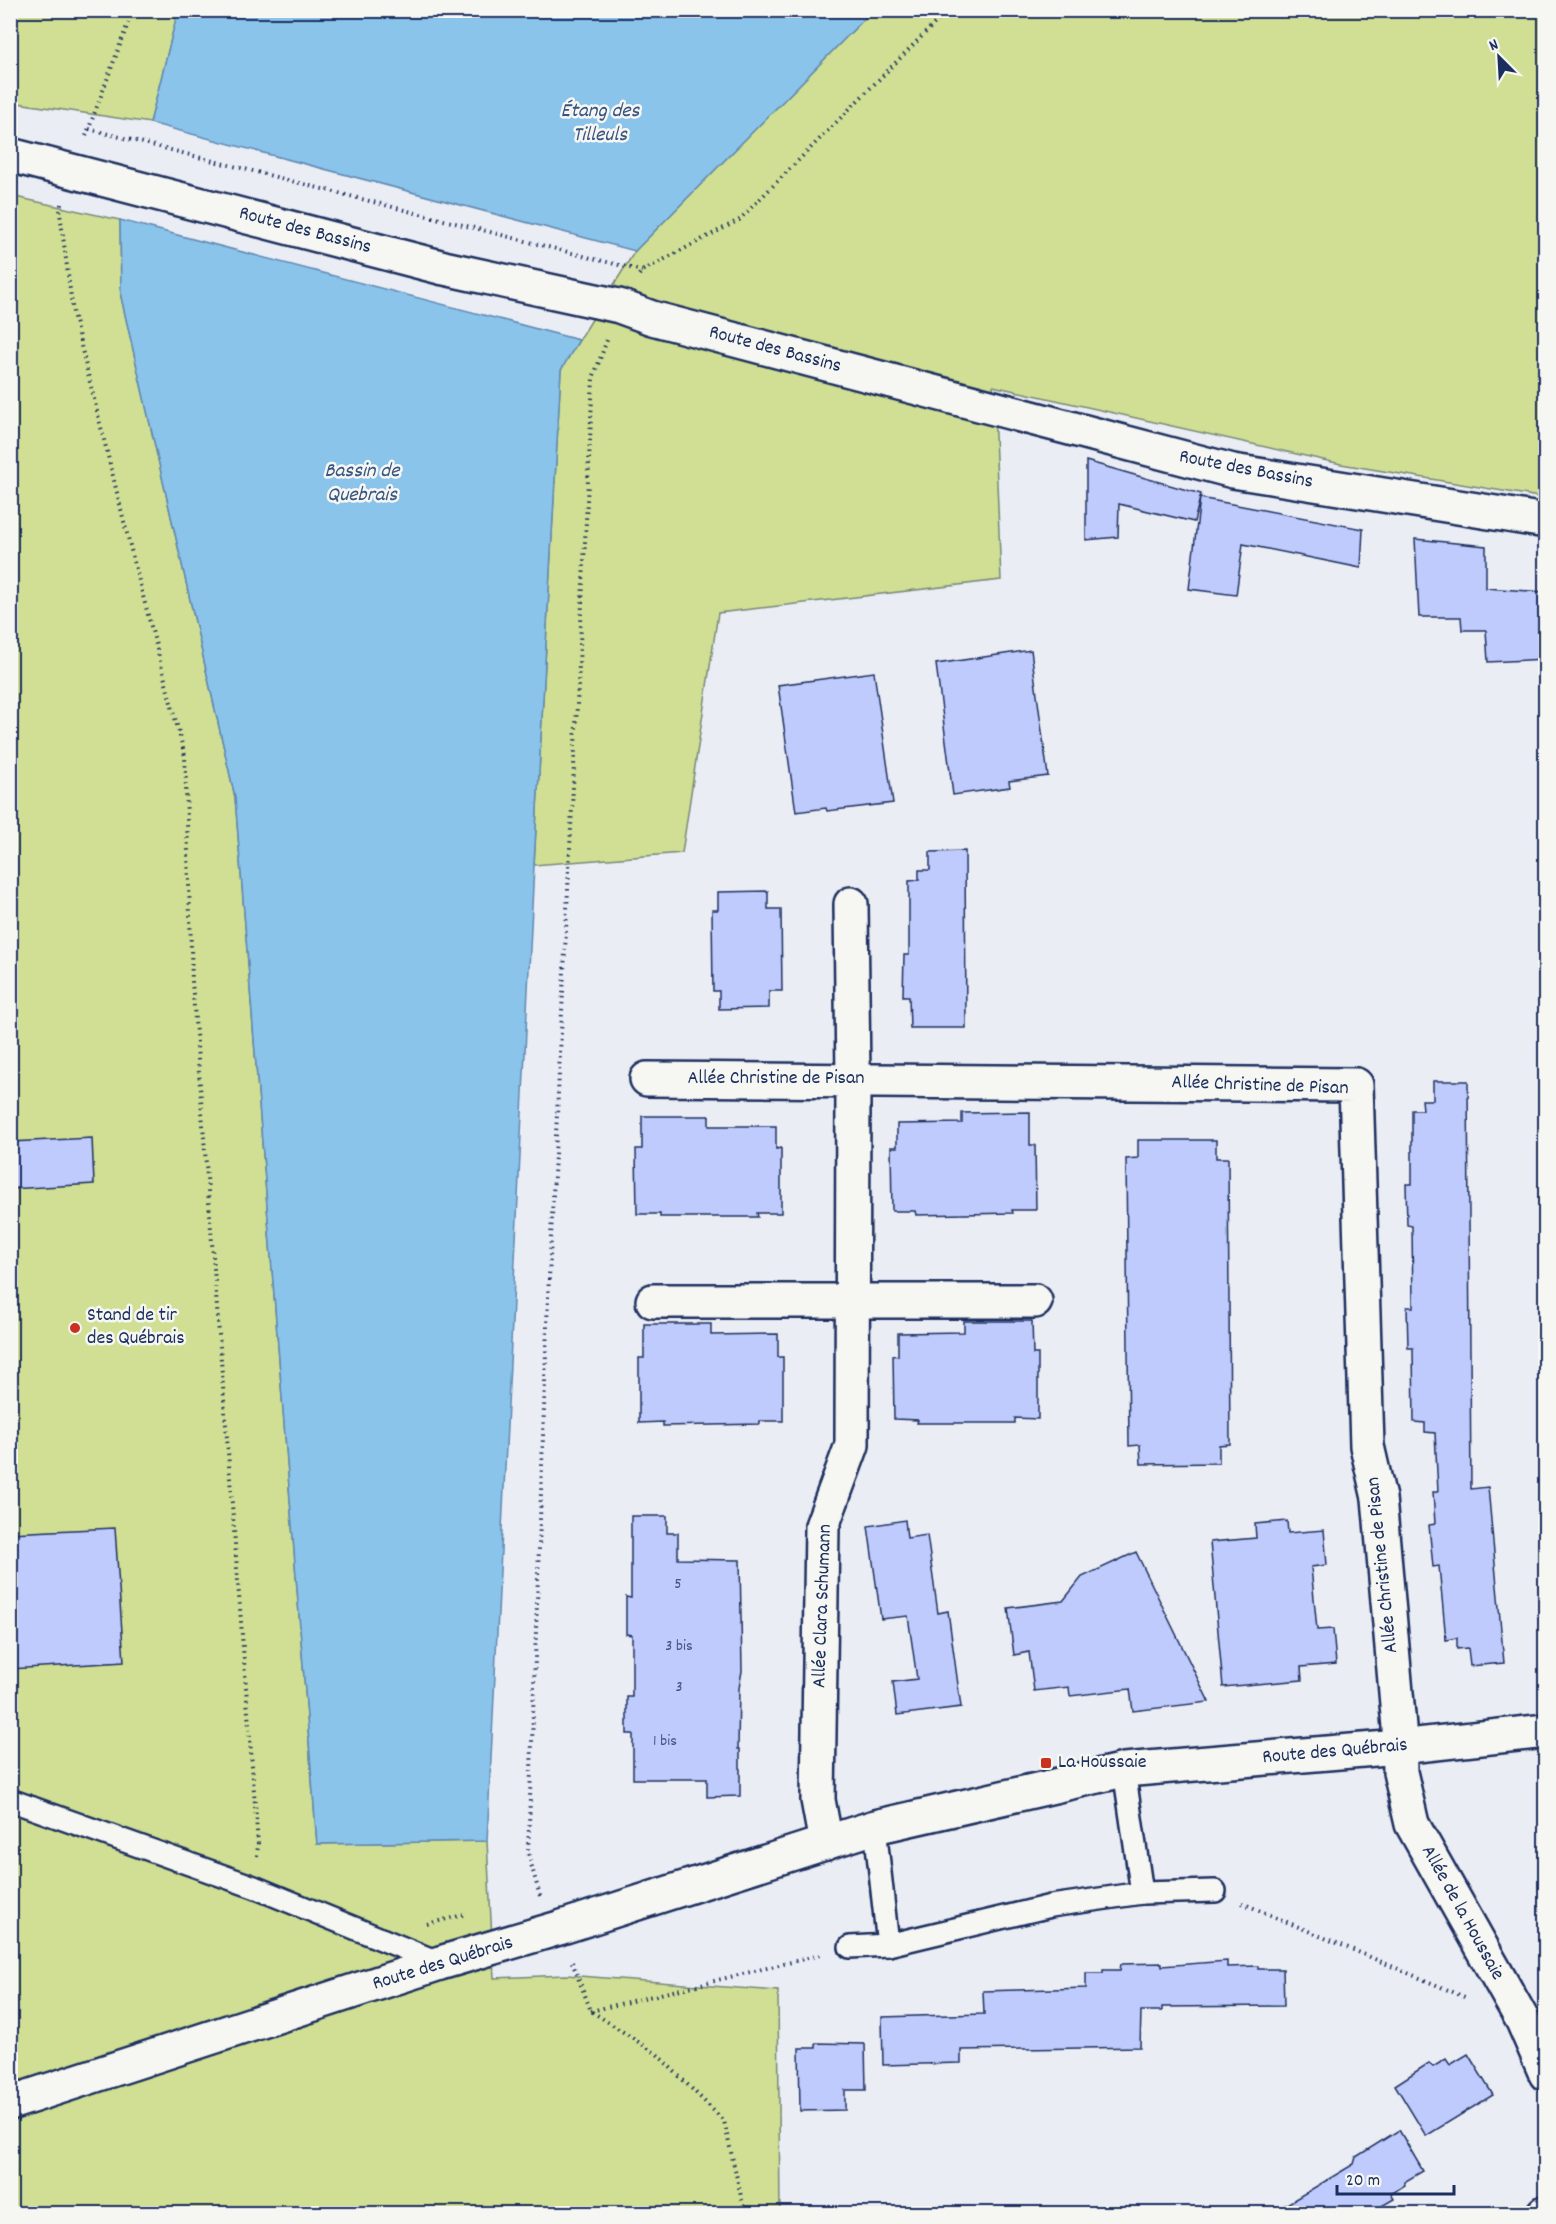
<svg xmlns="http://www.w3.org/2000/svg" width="1556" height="2224" font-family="Dekko,sans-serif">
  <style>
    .green { fill: #d0df93; stroke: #768778; stroke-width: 1.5 }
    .water { fill: #8bc4ea; stroke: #5e88b2; stroke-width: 1.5 }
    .building { fill: #becbfc; stroke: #1b2f5e; stroke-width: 1.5 }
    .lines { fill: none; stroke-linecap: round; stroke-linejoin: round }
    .service-casing { stroke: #1b2f5e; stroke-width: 26 }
    .minor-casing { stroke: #1b2f5e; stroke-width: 38 }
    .secondary-casing { stroke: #1b2f5e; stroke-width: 38 }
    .path { stroke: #1b2f5e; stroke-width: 4; stroke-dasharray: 1.5 4.5; stroke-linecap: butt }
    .service { stroke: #f6f6f2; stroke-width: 21 }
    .minor { stroke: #f6f6f2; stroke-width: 33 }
    .secondary { stroke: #f6f6f2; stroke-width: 33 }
    .poi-dot { fill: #c8321e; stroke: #f6f6f2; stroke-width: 2 }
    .labels { text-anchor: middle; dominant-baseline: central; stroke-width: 5; stroke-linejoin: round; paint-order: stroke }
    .number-label { font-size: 16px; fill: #445686 }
    .street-label { font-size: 20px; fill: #1b2f5e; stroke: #f6f6f2 }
    .poi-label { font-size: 20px; fill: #1b2f5e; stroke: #f6f6f2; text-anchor: start }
    .water-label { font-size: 21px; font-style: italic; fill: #375481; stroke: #f6f6f2 }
  </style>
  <rect width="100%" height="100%" fill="#ebedf4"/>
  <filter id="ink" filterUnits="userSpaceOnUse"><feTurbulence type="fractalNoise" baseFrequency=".0167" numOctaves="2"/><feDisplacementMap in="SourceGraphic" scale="12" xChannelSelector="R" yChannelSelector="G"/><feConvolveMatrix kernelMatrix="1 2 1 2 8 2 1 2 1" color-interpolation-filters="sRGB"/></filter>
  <g filter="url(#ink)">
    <g class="green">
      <polygon points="10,11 178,11 150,123 11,102"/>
      <polygon points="872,11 1545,11 1545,498 1341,464 993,386 1001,580 718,613 682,853 534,865 561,369 635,251"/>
      <polygon points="11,196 120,220 121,297 235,797 317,1844 487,1841 494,1978 566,1975 778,1991 780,2213 11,2214"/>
    </g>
    <g class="water">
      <polygon points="178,11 178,10 872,11 635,251 150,123"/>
      <polygon points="120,220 579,340 561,370 534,865 487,1841 317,1844 235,797 121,297"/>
    </g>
    <g class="building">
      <polygon points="1086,461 1201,494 1194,522 1119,504 1118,537 1086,540"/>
      <polygon points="1200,498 1363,529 1361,568 1243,544 1236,595 1189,589"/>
      <polygon points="1415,539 1486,546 1486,588 1545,592 1545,659 1488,662 1486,630 1462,630 1461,617 1419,617"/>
      <polygon points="1031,650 1048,776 1009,781 1010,787 953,795 936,664"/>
      <polygon points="874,672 893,803 827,811 826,808 796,812 778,685"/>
      <polygon points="965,851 966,1028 910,1028 909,996 903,996 904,955 909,955 909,881 919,880 919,870 930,870 930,852"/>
      <polygon points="768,891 768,909 781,909 782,991 769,991 769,1008 719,1009 719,991 713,991 712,910 718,910 718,892"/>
      <polygon points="1433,1081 1468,1081 1471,1489 1488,1487 1504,1663 1470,1666 1468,1648 1457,1649 1457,1638 1446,1640 1439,1566 1433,1567 1429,1525 1435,1524 1433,1492 1438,1492 1435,1433 1425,1432 1425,1423 1414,1422 1413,1348 1408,1348 1407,1307 1413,1307 1412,1226 1407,1225 1406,1184 1412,1184 1412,1110 1423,1110 1422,1100 1433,1100"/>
      <polygon points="1030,1112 1030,1145 1035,1145 1036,1210 1012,1210 1013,1213 916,1215 915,1211 892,1211 891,1147 897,1147 897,1124 962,1123 962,1113"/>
      <polygon points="642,1116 709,1116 709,1126 776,1126 776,1149 781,1148 781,1213 757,1213 758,1217 660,1217 660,1214 637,1214 636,1149 642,1149"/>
      <polygon points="92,1138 94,1184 10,1189 10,1142"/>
      <polygon points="1138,1140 1216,1140 1216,1158 1228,1158 1230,1444 1219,1445 1219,1463 1141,1464 1140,1445 1129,1446 1126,1159 1138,1158"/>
      <polygon points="964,1321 1032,1321 1033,1354 1038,1354 1038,1419 1015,1418 1015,1423 917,1423 918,1420 894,1419 893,1355 898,1356 898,1333 964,1332"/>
      <polygon points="644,1324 711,1324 711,1335 778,1334 778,1357 783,1357 783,1421 760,1421 760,1424 663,1426 663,1422 639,1423 639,1358 644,1358"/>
      <polygon points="631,1516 667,1516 667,1533 678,1533 678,1559 740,1560 742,1671 739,1688 738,1749 740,1749 740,1796 707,1797 707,1779 633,1779 633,1734 627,1734 627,1697 632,1697 632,1635 626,1634 626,1597 631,1598"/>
      <polygon points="905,1520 907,1538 927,1535 938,1613 948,1611 961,1707 897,1715 893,1682 917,1679 908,1616 881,1619 868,1526"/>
      <polygon points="1287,1521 1288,1533 1324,1530 1327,1565 1311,1567 1317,1630 1333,1629 1336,1664 1301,1667 1302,1680 1223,1687 1210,1542 1256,1538 1255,1524"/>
      <polygon points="115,1528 124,1662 10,1669 10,1533"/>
      <polygon points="1136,1552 1209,1702 1133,1711 1130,1689 1070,1696 1069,1687 1034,1691 1029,1652 1014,1655 1008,1608 1063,1601 1082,1577"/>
      <polygon points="1227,1961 1227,1967 1258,1966 1258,1969 1283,1969 1284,2006 1162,2007 1162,2011 1141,2011 1140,2047 961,2050 961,2063 883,2065 882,2017 984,2014 983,1991 1086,1988 1086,1973 1103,1973 1103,1970 1120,1970 1121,1964 1162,1963 1162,1966"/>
      <polygon points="816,2043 865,2044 866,2090 845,2090 845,2110 800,2111 799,2048 816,2048"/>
      <polygon points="1468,2054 1493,2095 1426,2136 1395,2085 1429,2063 1433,2067 1446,2059 1450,2065"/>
      <polygon points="1399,2130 1423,2171 1404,2182 1405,2185 1391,2194 1394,2199 1368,2214 1270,2214 1354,2164 1356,2157"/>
    </g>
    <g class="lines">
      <g class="service-casing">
        <g id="service">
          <polyline points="1124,1770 1142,1893"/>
          <polyline points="10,1800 254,1887 440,1963"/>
          <polyline points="875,1827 888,1945"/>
          <polyline points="850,1947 888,1945 1051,1906 1142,1893 1215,1891"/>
        </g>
      </g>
      <g class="minor-casing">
        <g id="minor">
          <polyline points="647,1079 1356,1085 1367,1446 1379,1498 1399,1727 1400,1772 1412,1824 1523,2021 1546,2074"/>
          <polyline points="653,1301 1035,1301"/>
          <polyline points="826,1843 818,1800 822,1526 852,1445 853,1080 851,904"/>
          <polyline points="10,2103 440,1963 559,1928 875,1827 1124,1770 1399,1747 1546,1731"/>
          <polyline points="1544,2214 1546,2212"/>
        </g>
      </g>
      <g class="secondary-casing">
        <polyline id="secondary" points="10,155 444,268 619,306 652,318 1233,471 1546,521"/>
      </g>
      <g class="path">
        <polyline points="89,129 642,271"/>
        <polyline points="86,136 133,10"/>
        <polyline points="61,204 60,213 73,313 133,558 185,756 192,981 258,1844 257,1856"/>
        <polyline points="639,275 642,271 739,220 948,10"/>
        <polyline points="540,1896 528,1853 548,1298 593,378 607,340"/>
        <polyline points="1242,1903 1467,1998"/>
        <polyline points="427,1924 463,1915"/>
        <polyline points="572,1962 591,2011 657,2054 724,2121 745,2214"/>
        <polyline points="591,2011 820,1955"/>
      </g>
      <use href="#service" class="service"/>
      <use href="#minor" class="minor"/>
      <use href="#secondary" class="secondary"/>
    </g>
  </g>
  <g class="poi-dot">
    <circle cx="75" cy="1328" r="6"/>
    <rect x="1040" y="1757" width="12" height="12" rx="3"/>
  </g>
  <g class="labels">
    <g class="number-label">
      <text x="678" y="1584">5</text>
      <text x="679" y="1646">3 bis</text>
      <text x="679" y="1687">3</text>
      <text x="665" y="1741">1 bis</text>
    </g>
    <g class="street-label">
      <text transform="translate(305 231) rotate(15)">Route des Bassins</text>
      <text transform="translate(775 350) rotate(15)">Route des Bassins</text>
      <text transform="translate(1246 470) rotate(11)">Route des Bassins</text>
      <text x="776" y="1079">Allée Christine de Pisan</text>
      <text transform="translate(1260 1086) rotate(2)">Allée Christine de Pisan</text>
      <text transform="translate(1383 1565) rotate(-96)">Allée Christine de Pisan</text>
      <text transform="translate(823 1606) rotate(-88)">Allée Clara Schumann</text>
      <text transform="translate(1335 1752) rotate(-5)">Route des Québrais</text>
      <text transform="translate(1462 1913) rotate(61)">Allée de la Houssaie</text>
      <text transform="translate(443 1964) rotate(-17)">Route des Québrais</text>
    </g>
    <g class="poi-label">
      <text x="87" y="1316">Stand de tir<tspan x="87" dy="23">des Québrais</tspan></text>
      <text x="1058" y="1763">La Houssaie</text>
    </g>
    <g class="water-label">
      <text x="600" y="112">Étang des<tspan x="600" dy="24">Tilleuls</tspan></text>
      <text x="362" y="472">Bassin de<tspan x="362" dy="24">Quebrais</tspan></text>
    </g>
  </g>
  <rect width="1556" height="2224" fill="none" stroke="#f6f6f2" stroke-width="36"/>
  <rect x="18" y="18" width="1520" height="2188" fill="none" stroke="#1b2f5e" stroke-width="2" filter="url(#ink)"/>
  <g transform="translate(1499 57) rotate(336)" stroke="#f6f6f2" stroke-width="4.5" paint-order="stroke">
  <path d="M0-4.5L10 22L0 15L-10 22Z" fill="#1b2f5e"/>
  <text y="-9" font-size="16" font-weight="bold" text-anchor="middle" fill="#1b2f5e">N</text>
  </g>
  <path d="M1337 2185v9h117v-9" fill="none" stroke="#1b2f5e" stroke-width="3"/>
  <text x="1346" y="2185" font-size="18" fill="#1b2f5e" stroke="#f6f6f2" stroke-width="4.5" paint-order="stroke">20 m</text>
</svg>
